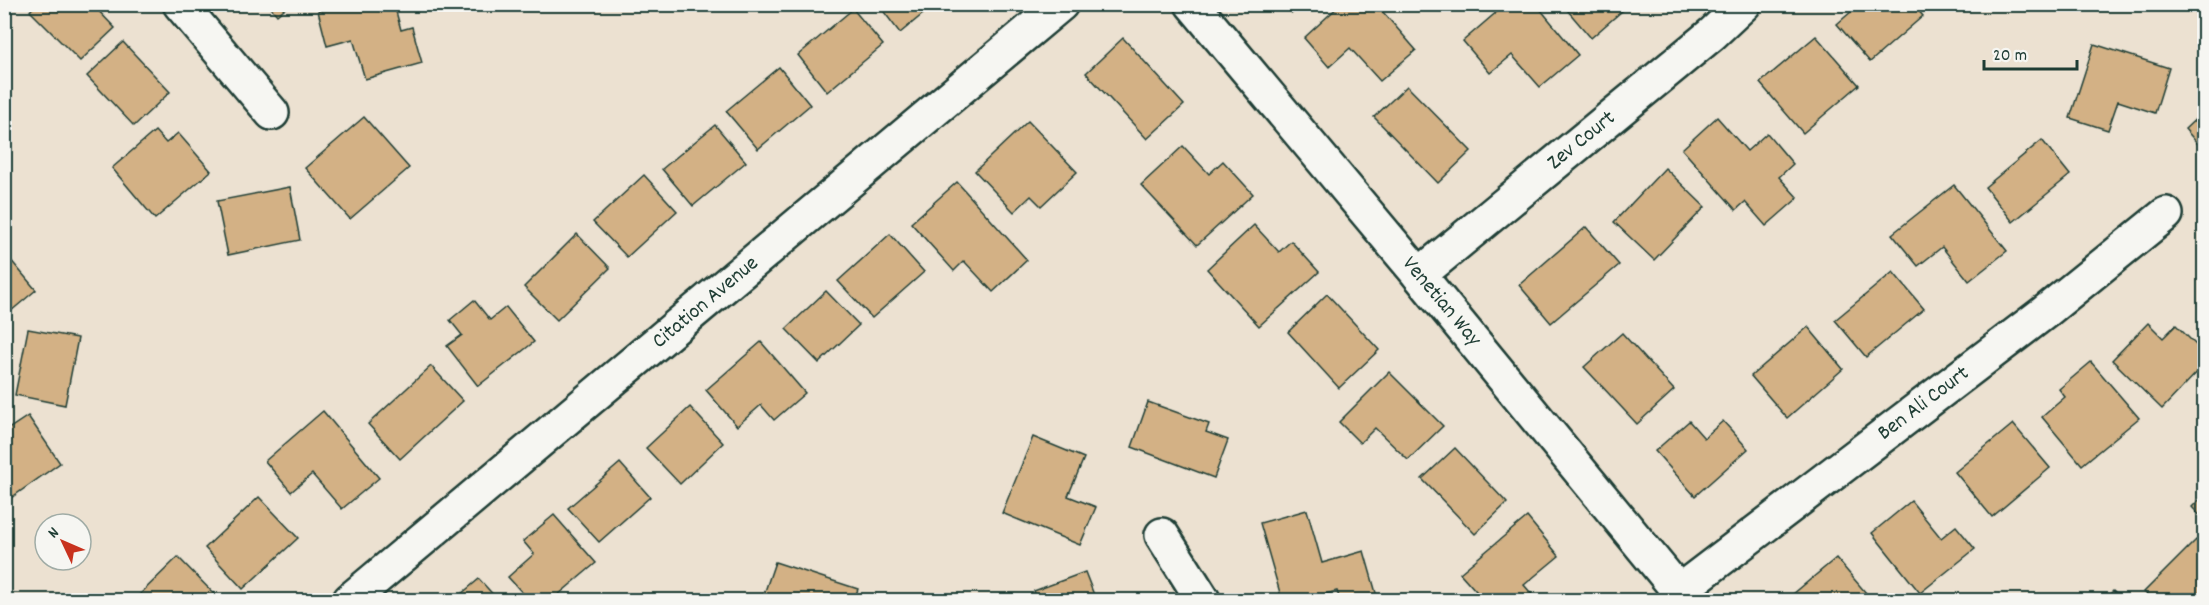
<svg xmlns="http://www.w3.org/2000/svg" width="2209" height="605" font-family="Dekko,sans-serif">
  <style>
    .building { fill: #d3b185; stroke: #1f3d34; stroke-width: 1.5 }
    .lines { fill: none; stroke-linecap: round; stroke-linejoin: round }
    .minor-casing { stroke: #1f3d34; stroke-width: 38 }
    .minor { stroke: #f6f6f2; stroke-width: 33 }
    .labels { text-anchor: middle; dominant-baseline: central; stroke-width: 4.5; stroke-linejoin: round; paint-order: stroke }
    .street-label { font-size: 22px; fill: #1f3d34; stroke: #f6f6f2 }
  </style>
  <rect width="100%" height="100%" fill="#ece1d1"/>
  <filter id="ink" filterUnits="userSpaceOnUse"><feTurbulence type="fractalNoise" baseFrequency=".0167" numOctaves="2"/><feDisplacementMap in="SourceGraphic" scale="12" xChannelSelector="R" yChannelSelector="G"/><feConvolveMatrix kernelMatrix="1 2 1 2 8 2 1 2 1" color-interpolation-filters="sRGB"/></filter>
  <g filter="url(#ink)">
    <g class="building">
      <polygon points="36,4 92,4 115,28 80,61 30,11"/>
      <polygon points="268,4 290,4 277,15"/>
      <polygon points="342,4 394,4 401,30 412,27 422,63 365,79 353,39 327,46 318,11"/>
      <polygon points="878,4 935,4 900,33"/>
      <polygon points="1285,4 1301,4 1292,13"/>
      <polygon points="1341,4 1376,4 1416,50 1380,81 1350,48 1329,67 1304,38"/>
      <polygon points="1506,4 1536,4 1578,55 1540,87 1512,55 1490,73 1463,41"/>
      <polygon points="1562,4 1630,4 1591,38"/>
      <polygon points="1860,4 1913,4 1923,16 1870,62 1837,24"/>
      <polygon points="853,9 883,45 827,92 798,55"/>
      <polygon points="1816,36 1859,85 1803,133 1760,83"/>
      <polygon points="1123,38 1184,105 1147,139 1086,73"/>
      <polygon points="123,42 170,92 134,126 87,76"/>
      <polygon points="2094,44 2169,68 2155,113 2118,101 2108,130 2070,118"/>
      <polygon points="779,67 810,105 758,149 726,111"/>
      <polygon points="1407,86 1471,151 1438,183 1374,117"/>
      <polygon points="2204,111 2204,151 2185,129"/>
      <polygon points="364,117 409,168 350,219 305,168"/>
      <polygon points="1717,117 1747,151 1767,133 1793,164 1779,177 1798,198 1766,226 1745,202 1736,210 1682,149"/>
      <polygon points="1028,121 1077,172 1041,206 1031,196 1014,212 975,171"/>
      <polygon points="715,125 746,162 693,206 662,169"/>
      <polygon points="155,131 166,143 178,133 211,171 155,219 112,168"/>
      <polygon points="2042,140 2070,175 2013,222 1985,187"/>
      <polygon points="1183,146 1209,174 1223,161 1253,194 1197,245 1141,185"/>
      <polygon points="1665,168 1705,207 1654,260 1614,222"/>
      <polygon points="644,175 677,211 627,257 593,222"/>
      <polygon points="957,182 1027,260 993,292 964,261 954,271 911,223"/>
      <polygon points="1954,185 2007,251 1969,281 1942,247 1918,266 1892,234"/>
      <polygon points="290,187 300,240 228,255 217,201"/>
      <polygon points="1254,225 1279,252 1291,241 1319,272 1259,326 1207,269"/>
      <polygon points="1586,227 1619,265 1551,323 1519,285"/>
      <polygon points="577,234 610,268 557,320 524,287"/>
      <polygon points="890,234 924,272 872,318 838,281"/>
      <polygon points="4,252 36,290 4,317"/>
      <polygon points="1893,272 1924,309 1866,357 1835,320"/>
      <polygon points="826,291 859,325 819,363 786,329"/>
      <polygon points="1327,294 1379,350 1339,388 1288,332"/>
      <polygon points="474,300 490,320 506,307 534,342 478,386 447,346 462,335 450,320"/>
      <polygon points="2148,323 2163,338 2176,325 2204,353 2204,365 2162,409 2112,360"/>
      <polygon points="1808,327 1843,369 1787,418 1751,376"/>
      <polygon points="28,329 78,338 65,405 15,395"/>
      <polygon points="1622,333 1674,390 1637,424 1584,367"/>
      <polygon points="761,342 805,393 774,420 761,405 737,426 706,390"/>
      <polygon points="2091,362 2139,418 2082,465 2042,417 2065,397 2059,389"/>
      <polygon points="431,366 463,401 400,459 368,424"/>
      <polygon points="1389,372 1443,426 1408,460 1375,428 1360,443 1339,422"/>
      <polygon points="1148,402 1209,424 1206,432 1228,440 1214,478 1132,447"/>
      <polygon points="690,407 723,443 680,484 646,448"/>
      <polygon points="323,411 379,478 342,509 312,474 291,492 265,461"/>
      <polygon points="28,416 60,463 8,500 4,496 4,432"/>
      <polygon points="1689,421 1704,438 1723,421 1748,449 1695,496 1655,451"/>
      <polygon points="2013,424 2050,468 1992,517 1955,472"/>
      <polygon points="1033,437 1084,458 1068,496 1096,507 1080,545 1002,513"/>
      <polygon points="1455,448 1507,503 1475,534 1422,479"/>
      <polygon points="620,463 650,497 599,542 568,508"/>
      <polygon points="2204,495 2204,520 2192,507"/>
      <polygon points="259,497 298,538 243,589 205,548"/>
      <polygon points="1911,501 1941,538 1956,526 1975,549 1920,593 1872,533"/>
      <polygon points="1307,510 1322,563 1364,551 1378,600 1340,600 1337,591 1305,600 1282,600 1260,523"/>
      <polygon points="554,515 596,563 552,600 529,600 508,577 534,554 523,541"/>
      <polygon points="1527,517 1559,556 1524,585 1537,600 1484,600 1460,573"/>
      <polygon points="2196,540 2204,548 2204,597 2201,600 2153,600 2144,592"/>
      <polygon points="178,557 220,600 134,600"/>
      <polygon points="1836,558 1872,600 1786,600"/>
      <polygon points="775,562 858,589 854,600 762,600"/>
      <polygon points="1085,572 1096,600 1037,600 1034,591"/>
      <polygon points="479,579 498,600 454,600"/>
      <polygon points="2113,591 2122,600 2104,600"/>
    </g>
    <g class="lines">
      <g class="minor-casing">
        <g id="minor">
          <polyline points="180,4 272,113"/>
          <polyline points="1192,4 1419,275 1686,600"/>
          <polyline points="1419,275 1712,34 1744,4"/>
          <polyline points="1162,535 1203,600"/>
          <polyline points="1679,591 2045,312 2166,214"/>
          <polyline points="350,600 1061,4"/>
        </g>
      </g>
      <use href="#minor" class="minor"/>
    </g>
  </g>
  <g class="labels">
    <g class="street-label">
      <text transform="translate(1582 141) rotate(-39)">Zev Court</text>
      <text transform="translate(1441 302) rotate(50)">Venetian Way</text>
      <text transform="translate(706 303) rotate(-40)">Citation Avenue</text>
      <text transform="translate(1924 404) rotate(-37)">Ben Ali Court</text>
    </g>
  </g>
  <rect width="2209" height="605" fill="none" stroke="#f6f6f2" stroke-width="24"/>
  <rect x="12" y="12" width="2185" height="581" fill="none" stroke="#1f3d34" stroke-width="2" filter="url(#ink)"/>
  <g transform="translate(63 542) rotate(314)"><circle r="28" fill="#f6f6f2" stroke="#a0aca6" stroke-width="1.5"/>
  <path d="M0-4.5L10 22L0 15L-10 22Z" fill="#c8321e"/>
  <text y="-9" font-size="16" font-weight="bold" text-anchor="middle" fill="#1f3d34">N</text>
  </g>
  <path d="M1984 60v9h93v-9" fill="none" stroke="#1f3d34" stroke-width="3"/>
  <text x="1993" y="60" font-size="18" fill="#1f3d34" stroke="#f6f6f2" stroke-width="4.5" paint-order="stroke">20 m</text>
</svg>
